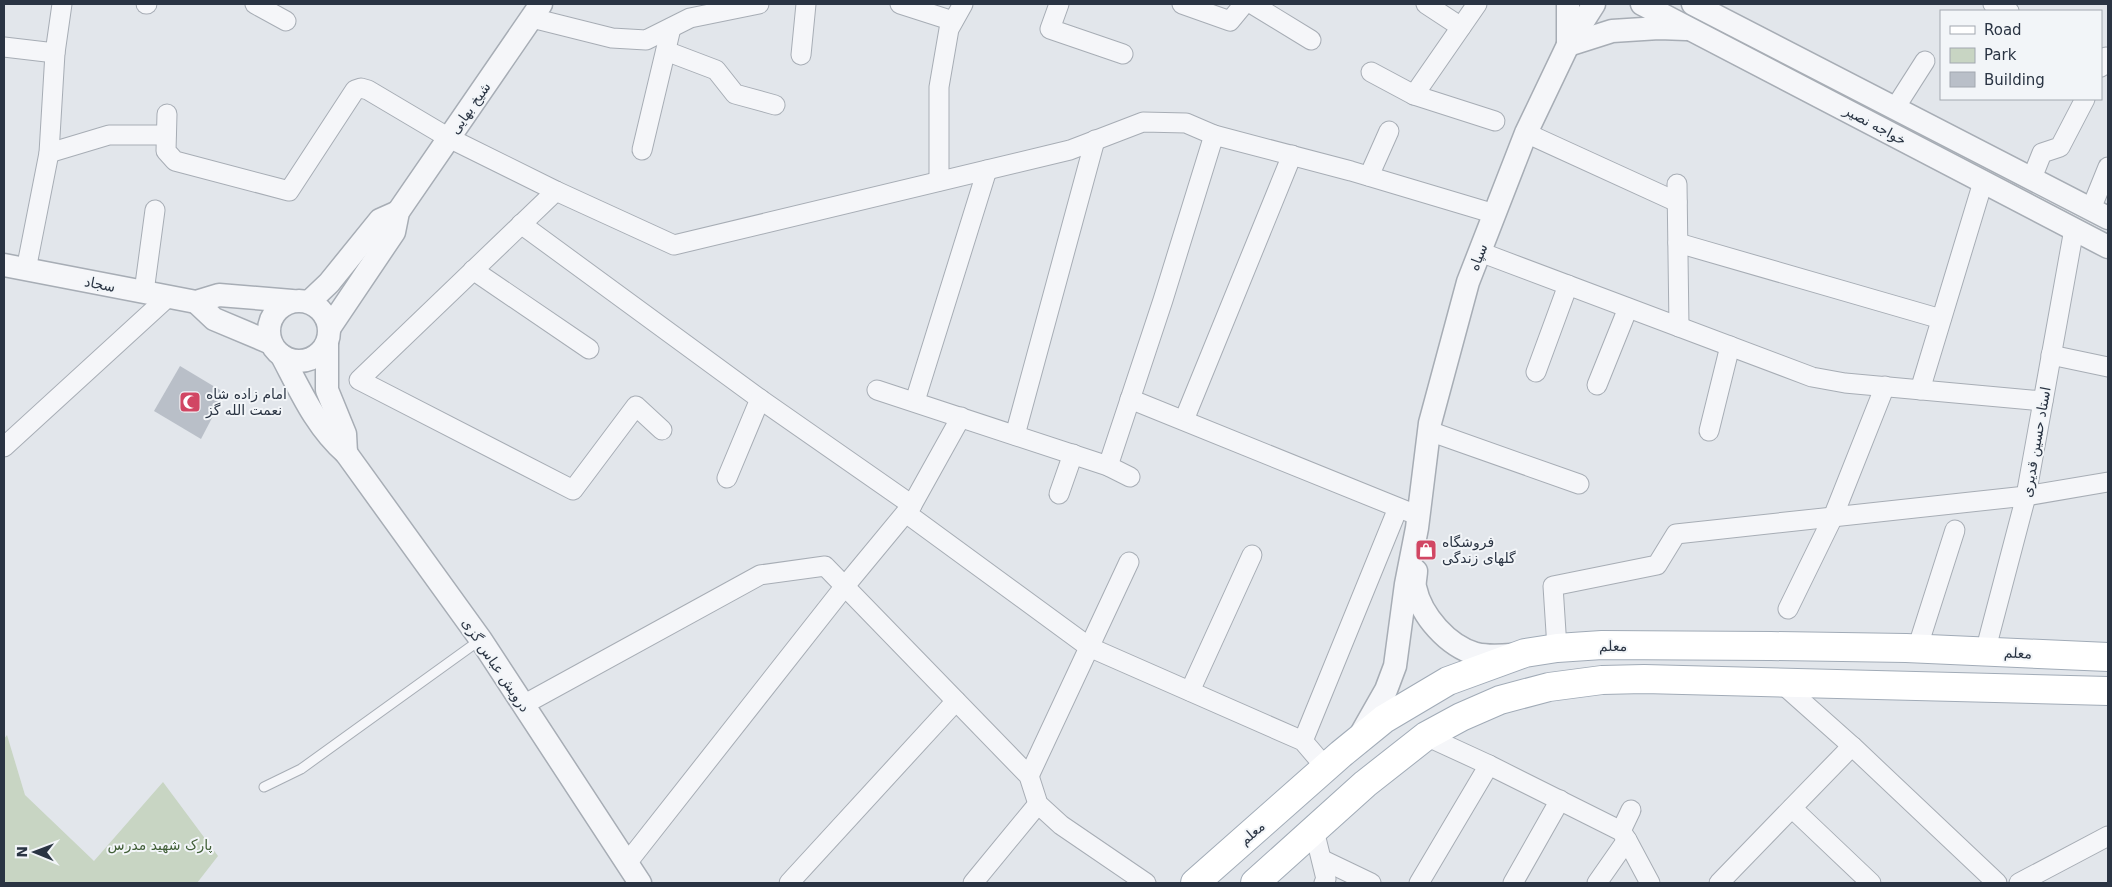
<svg xmlns="http://www.w3.org/2000/svg" width="2112" height="887" font-family="'DejaVu Sans',Cairo,sans-serif">
  <style>
    .green { fill: #c8d5c3 }
    .building { fill: #b9bfc8 }
    .lines { fill: none; stroke-linecap: round; stroke-linejoin: round }
    .service-casing { stroke: #a7adb5; stroke-width: 11 }
    .minor-casing { stroke: #a7adb5; stroke-width: 21 }
    .tertiary-casing { stroke: #a7adb5; stroke-width: 25 }
    .primary-casing { stroke: #a1abb7; stroke-width: 30 }
    .service { stroke: #f5f6f9; stroke-width: 9 }
    .minor { stroke: #f5f6f9; stroke-width: 19 }
    .tertiary { stroke: #f5f6f9; stroke-width: 22 }
    .primary { stroke: #fff; stroke-width: 28 }
    .labels { text-anchor: middle; dominant-baseline: central; stroke-width: 4; stroke-linejoin: round; paint-order: stroke }
    .street-label { font-size: 14px; fill: #2a3443; stroke: #f2f5f8 }
    .poi-label { font-size: 14px; fill: #2a3443; stroke: #f2f5f8; text-anchor: start }
    .park-label { font-size: 14px; fill: #415f37; stroke: #f2f5f8 }
  </style>
  <rect width="100%" height="100%" fill="#e2e6eb"/>
  <polygon class="green" points="7,735 25,795 94,861 163,782 218,856 197,883 4,883 4,739"/>
  <polygon class="building" points="180,366 225,393 201,439 154,411"/>
  <g class="lines">
    <g class="service-casing">
      <polyline id="service" points="264,787 301,769 480,640"/>
    </g>
    <g class="minor-casing">
      <g id="minor">
        <polyline points="146,4 147,4"/>
        <polyline points="255,4 286,21"/>
        <polyline points="900,4 953,21"/>
        <polyline points="1059,4 1050,29 1123,54"/>
        <polyline points="1182,4 1230,21 1244,4"/>
        <polyline points="1252,4 1311,40"/>
        <polyline points="1426,4 1461,27"/>
        <polyline points="1993,4 2009,11"/>
        <polyline points="532,18 612,38 646,40 690,18 759,4"/>
        <polyline points="4,47 55,53"/>
        <polyline points="666,51 716,70 735,94 775,105"/>
        <polyline points="801,55 806,4"/>
        <polyline points="2101,67 2106,57"/>
        <polyline points="1371,72 1414,95 1495,121"/>
        <polyline points="1414,95 1477,4"/>
        <polyline points="1895,108 1925,61"/>
        <polyline points="167,114 166,151 175,161 289,191 355,90 361,88 368,90 449,138 556,191 674,245 1070,150 1143,122 1186,123 1214,135"/>
        <polyline points="1526,133 1677,202"/>
        <polyline points="642,150 671,28"/>
        <polyline points="49,153 109,135 166,135"/>
        <polyline points="1369,176 1389,131"/>
        <polyline points="2032,178 2042,153 2060,147 2085,99"/>
        <polyline points="939,181 939,87 949,29 963,4"/>
        <polyline points="1677,184 1679,327"/>
        <polyline points="556,191 359,380 573,490 636,406 662,430"/>
        <polyline points="2091,209 2108,167"/>
        <polyline points="521,224 760,399 912,505"/>
        <polyline points="1678,243 1941,319"/>
        <polyline points="1480,252 1812,377 1845,383 2043,401"/>
        <polyline points="26,270 49,153 55,53 62,4"/>
        <polyline points="473,270 589,349"/>
        <polyline points="144,292 155,210"/>
        <polyline points="2051,355 2108,367"/>
        <polyline points="1536,372 1568,285"/>
        <polyline points="1597,385 1628,308"/>
        <polyline points="877,390 1108,466 1130,477"/>
        <polyline points="1920,390 1983,182"/>
        <polyline points="1130,399 1419,516"/>
        <polyline points="915,401 987,170"/>
        <polyline points="1184,420 1292,155"/>
        <polyline points="1429,431 1579,484"/>
        <polyline points="1709,431 1730,346"/>
        <polyline points="1015,435 1095,140"/>
        <polyline points="4,447 168,297"/>
        <polyline points="1108,466 1163,300 1214,135 1351,171 1495,214"/>
        <polyline points="727,478 760,399"/>
        <polyline points="1059,494 1073,454"/>
        <polyline points="906,513 1089,647 1303,741 1326,768"/>
        <polyline points="1788,609 1833,517 1885,386"/>
        <polyline points="1557,648 1553,586 1657,565 1676,534 2026,496 2108,482"/>
        <polyline points="1917,649 1955,530"/>
        <polyline points="1985,652 2026,496 2074,229"/>
        <polyline points="1779,681 1852,746 1997,883"/>
        <polyline points="1190,691 1252,555"/>
        <polyline points="523,705 760,575 825,566 1029,776 1038,804 1061,825 1146,883"/>
        <polyline points="1426,736 1489,765 1621,831 1627,840 1650,883"/>
        <polyline points="1303,741 1398,508"/>
        <polyline points="1029,776 1129,562"/>
        <polyline points="1792,808 1871,883"/>
        <polyline points="1314,830 1326,879 1324,883"/>
        <polyline points="1621,831 1631,810"/>
        <polyline points="1323,860 1371,883"/>
        <polyline points="627,863 845,586 912,505 961,417"/>
        <polyline points="789,883 956,701"/>
        <polyline points="973,883 1038,804"/>
        <polyline points="1419,883 1489,765"/>
        <polyline points="1513,883 1560,800"/>
        <polyline points="1597,883 1627,840"/>
        <polyline points="1719,883 1852,746"/>
        <polyline points="2019,883 2108,836"/>
      </g>
    </g>
    <g class="tertiary-casing">
      <g id="tertiary">
        <polyline points="1568,4 1568,45 1612,31 1659,28 1686,29"/>
        <polyline points="1642,4 2108,247"/>
        <polyline points="1693,4 2108,218"/>
        <polyline points="4,265 196,302 219,295 292,301"/>
        <circle cx="299" cy="331" r="30"/>
        <polyline points="196,302 214,319 271,343"/>
        <polyline points="309,302 329,283 380,220 398,212"/>
        <polyline points="330,327 394,232 398,212 541,4"/>
        <polyline points="327,344 327,390 345,434 346,453"/>
        <path d="M282 356C300 390 316 427 346 453L481 640 640 883"/>
        <path d="M1416 571C1416 576 1414 582 1415 587 1421 616 1448 646 1476 654 1488 657 1500 656 1512 655"/>
        <polyline points="1361,734 1386,690 1395,666 1406,584 1417,528 1430,423 1468,282 1526,133 1568,45 1594,4"/>
      </g>
    </g>
    <g class="primary-casing">
      <g id="primary">
        <polyline points="1195,883 1341,754 1384,719 1448,681 1525,653 1557,648 1602,645 1771,646 1906,648 2108,657"/>
        <polyline points="1255,883 1365,784 1426,736 1461,717 1500,700 1549,687 1602,680 1644,679 2108,691"/>
      </g>
    </g>
    <use href="#service" class="service"/>
    <use href="#minor" class="minor"/>
    <use href="#tertiary" class="tertiary"/>
    <use href="#primary" class="primary"/>
  </g>
  <defs>
    <g id="mosque-square" transform="scale(1.125)"><rect x="-9" y="-9" width="18" height="18" rx="4" fill="#d14663" stroke="#f2f5f8"/><path d="M3.5-4.9A6 6 0 1 0 3.5 4.9A5 5 0 1 1 3.5-4.9Z" fill="#fff"/></g>
    <g id="shop-square" transform="scale(1.125)"><rect x="-9" y="-9" width="18" height="18" rx="4" fill="#d14663" stroke="#f2f5f8"/><path d="M-5-2.5h2.3a2.7 3.5 0 0 1 5.4 0H5L5.5 6h-11ZM-1.5-2.5h3a1.5 2.3 0 0 0-3 0Z" fill="#fff"/></g>
  </defs>
  <g fill-rule="evenodd">
    <use href="#mosque-square" x="190" y="402"/>
    <use href="#shop-square" x="1426" y="550"/>
  </g>
  <g class="labels">
    <g class="street-label">
      <text transform="translate(470 108) rotate(-55)">شیخ بهایی</text>
      <text transform="translate(1875 125) rotate(28)">خواجه نصیر</text>
      <text transform="translate(1478 257) rotate(-69)">سپاه</text>
      <text transform="translate(100 284) rotate(11)">سجاد</text>
      <text transform="translate(2036 442) rotate(-80)">استاد حسین قدیری</text>
      <text transform="translate(1613 646) rotate(-1)">معلم</text>
      <text transform="translate(2018 653) rotate(3)">معلم</text>
      <text transform="translate(496 665) rotate(56)">درویش عباس گزی</text>
      <text transform="translate(1252 833) rotate(-41)">معلم</text>
    </g>
    <g class="poi-label">
      <text x="206" y="394">امام زاده شاه<tspan x="206" dy="16">نعمت الله گز</tspan></text>
      <text x="1442" y="542">فروشگاه<tspan x="1442" dy="16">گلهای زندگی</tspan></text>
    </g>
    <g class="park-label">
      <text x="160" y="845">پارک شهید مدرس</text>
    </g>
  </g>
  <rect width="2112" height="887" fill="none" stroke="#2a3443" stroke-width="10"/>
  <rect x="1940" y="10" width="162" height="90" fill="#f2f5f8" stroke="#a2a8b0"/>
  <rect x="1950" y="26" width="25" height="8" fill="#ffffff" stroke="#a2a8b0"/>
  <text x="1984" y="35" font-size="15" fill="#2a3443">Road</text>
  <rect x="1950" y="48" width="25" height="15" fill="#c8d5c3" stroke="#a2a8b0"/>
  <text x="1984" y="60" font-size="15" fill="#2a3443">Park</text>
  <rect x="1950" y="72" width="25" height="15" fill="#b9bfc8" stroke="#a2a8b0"/>
  <text x="1984" y="85" font-size="15" fill="#2a3443">Building</text>
  <g transform="translate(35 852) rotate(271)" stroke="#f2f5f8" stroke-width="4" paint-order="stroke">
  <path d="M0-4L9 19L0 12L-9 19Z" fill="#2a3443"/>
  <text y="-8" font-size="14" font-weight="bold" text-anchor="middle" fill="#2a3443">N</text>
  </g>
</svg>
